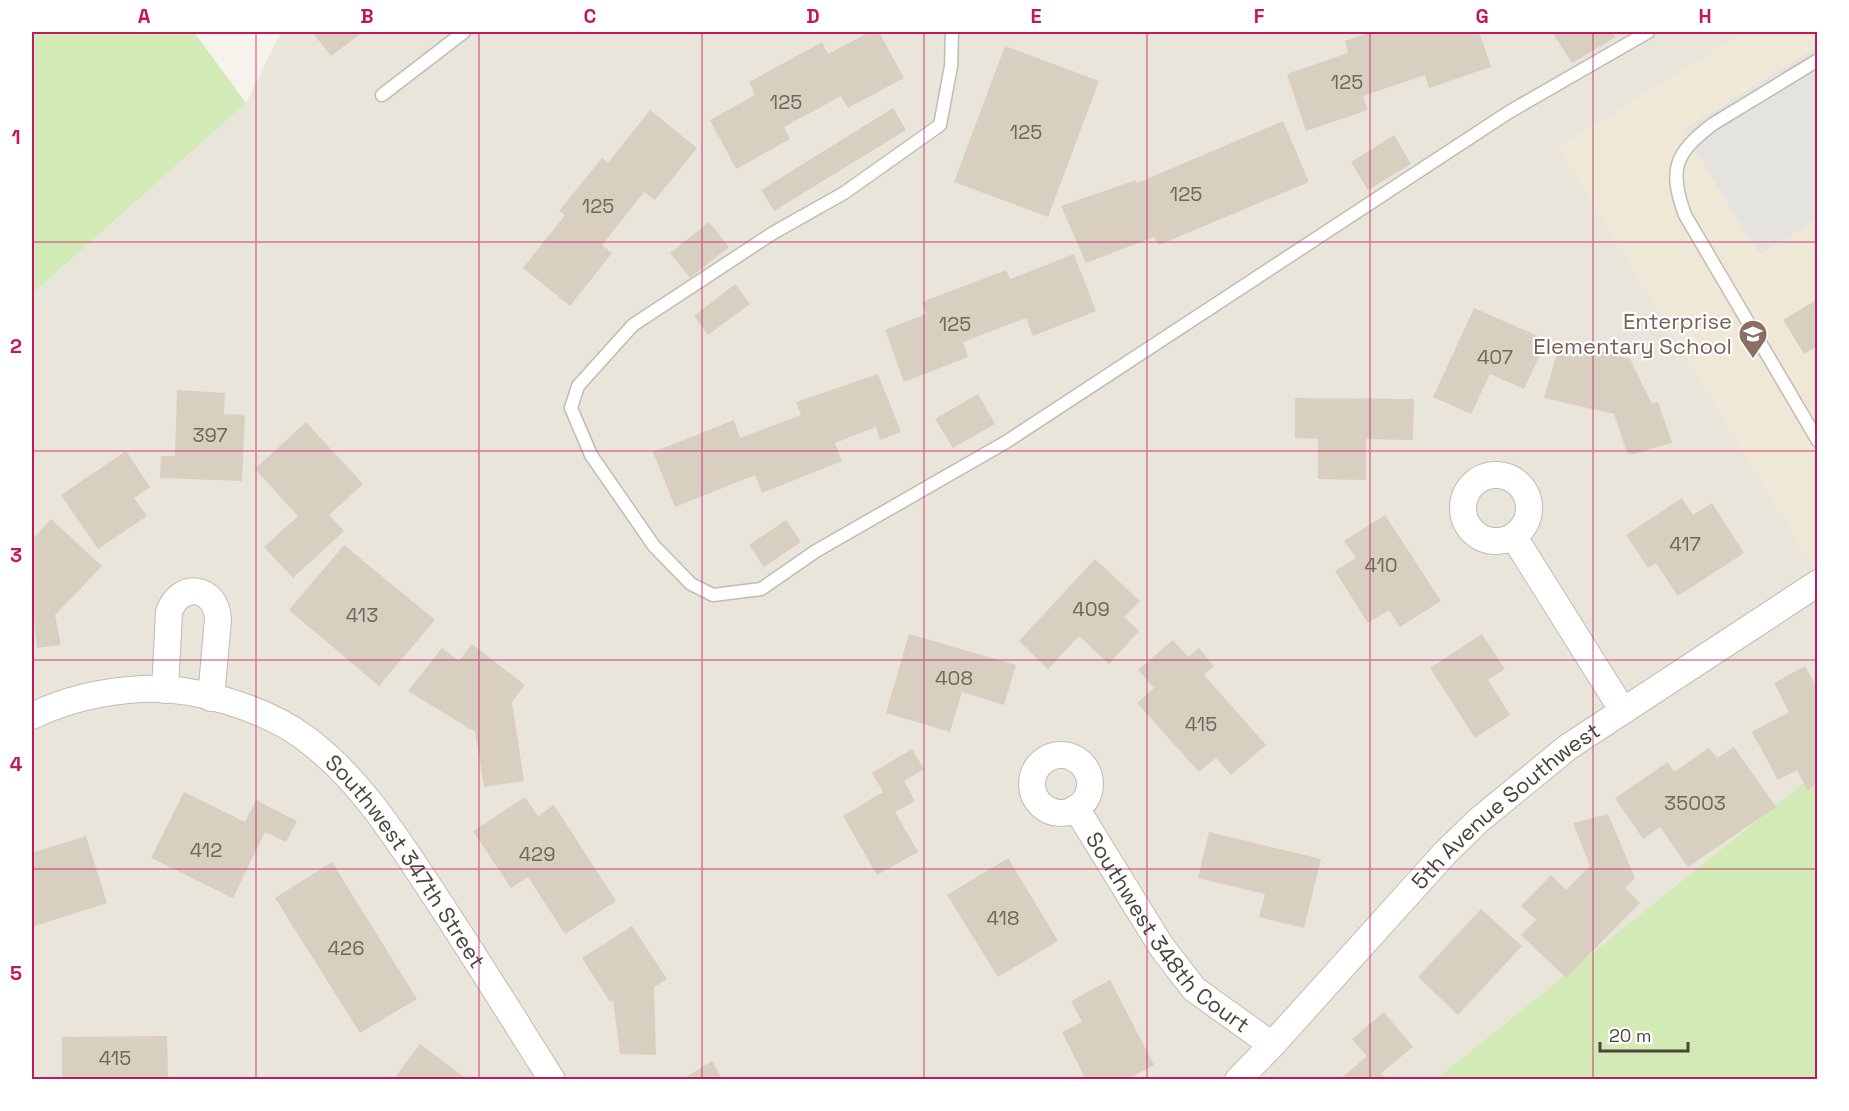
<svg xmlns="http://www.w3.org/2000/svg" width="1849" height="1111" font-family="'Space Grotesk',sans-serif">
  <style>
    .residential { fill: #eae5da }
    .education { fill: #efe8d6 }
    .green { fill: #d2eab5 }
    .parking { fill: #e5e3e0 }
    .building { fill: #d8cfc1 }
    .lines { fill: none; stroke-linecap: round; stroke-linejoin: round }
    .lane-casing { stroke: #c2bbae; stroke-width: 15 }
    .street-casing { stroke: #c2bbae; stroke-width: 28 }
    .lane { stroke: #fff; stroke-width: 12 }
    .street { stroke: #fff; stroke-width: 26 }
    .grid { fill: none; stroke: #c2185b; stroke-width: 1.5; stroke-opacity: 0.55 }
    .labels { text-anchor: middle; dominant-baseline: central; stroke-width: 4.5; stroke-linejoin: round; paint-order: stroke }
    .number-label { font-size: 20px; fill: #6e675b }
    .education-label { font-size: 22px; fill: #785e54; stroke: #fff; text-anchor: end }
    .street-label { font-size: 22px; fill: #4b4439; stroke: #fff }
    .neatline { fill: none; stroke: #c2185b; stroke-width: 2 }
    .grid-label { font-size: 20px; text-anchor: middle; font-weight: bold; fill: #c2185b }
  </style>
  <rect width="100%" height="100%" fill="#f6f3ec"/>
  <polygon class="residential" points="281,32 1745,32 1560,147 1817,570 1817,772 1436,1079 32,1079 32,294 246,103"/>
  <polygon class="education" points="1745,32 1817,32 1817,573 1559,147"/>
  <g class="green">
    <polygon points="32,32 194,32 246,103 32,294"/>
    <polygon points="1817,772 1817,1079 1436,1079"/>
  </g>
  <polygon class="parking" points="1817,47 1817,219 1760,255 1683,130"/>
  <g class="building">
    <polygon points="312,32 363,32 331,56"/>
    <polygon points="870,32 879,32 904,78 848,108 841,96 784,127 790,139 736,169 710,120 755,95 749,82 822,42 828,54"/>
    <polygon points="1371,32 1479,32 1491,67 1429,88 1425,75 1363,96 1368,110 1306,131 1287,74 1348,53 1345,41"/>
    <polygon points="1559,32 1612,32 1616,37 1572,63 1554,35"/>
    <polygon points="1005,46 1099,81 1048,217 954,182"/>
    <polygon points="893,108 906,130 774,211 761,190"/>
    <polygon points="650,110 697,148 655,200 644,192 602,245 612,253 570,306 523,268 565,215 559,211 602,158 608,163"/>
    <polygon points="1283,121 1309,182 1159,245 1154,237 1086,263 1061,206 1136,180 1137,183"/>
    <polygon points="1394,135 1411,164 1368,190 1351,162"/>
    <polygon points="709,222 729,247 690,278 670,253"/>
    <polygon points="1074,254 1096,311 1033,336 1026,318 963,342 968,357 904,382 885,330 926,314 922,302 1006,270 1010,279"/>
    <polygon points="735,284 750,304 708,335 694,316"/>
    <polygon points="1818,299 1818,346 1804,354 1783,320"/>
    <polygon points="1474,308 1547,340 1524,389 1490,374 1471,414 1433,397"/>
    <polygon points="1560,342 1630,359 1652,404 1658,402 1672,443 1633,454 1627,453 1614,414 1544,398"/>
    <polygon points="878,374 901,432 880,440 876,427 835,443 842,461 762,493 755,475 675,507 653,452 734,420 740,438 801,415 796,402"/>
    <polygon points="177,390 225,393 224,414 245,415 242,481 160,478 161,456 175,456"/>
    <polygon points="978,394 995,424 953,448 935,419"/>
    <polygon points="1295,398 1414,399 1413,440 1366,439 1366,480 1318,479 1318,439 1295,438"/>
    <polygon points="306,422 363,484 329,515 344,531 293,578 264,547 298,516 255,469"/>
    <polygon points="126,451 150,487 134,498 147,516 98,549 61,495"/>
    <polygon points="1682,498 1693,515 1712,503 1744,553 1678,596 1656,563 1648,568 1626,535"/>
    <polygon points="1385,515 1441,601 1400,627 1389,610 1368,623 1335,571 1356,558 1344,541"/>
    <polygon points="51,519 102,566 55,615 61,645 37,648 34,617 32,617 32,540"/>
    <polygon points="786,520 801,542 764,567 749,545"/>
    <polygon points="344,545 435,620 379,686 289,610"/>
    <polygon points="1095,559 1140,601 1124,617 1139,631 1109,664 1079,636 1048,669 1019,641"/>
    <polygon points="909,634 1016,665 1004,705 962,692 950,732 886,713"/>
    <polygon points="1482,634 1505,669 1488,680 1510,715 1475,738 1430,668"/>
    <polygon points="1173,640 1188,657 1199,648 1214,666 1204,675 1266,745 1231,775 1216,758 1199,772 1137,703 1154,688 1138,670"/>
    <polygon points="472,644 525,685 512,702 524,781 484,787 475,732 408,691 442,648 459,661"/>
    <polygon points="1805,666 1818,689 1818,784 1807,790 1797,770 1778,780 1752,732 1789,712 1774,683"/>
    <polygon points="1734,747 1776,807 1688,867 1660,827 1643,839 1615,798 1668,762 1674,772 1709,748 1717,758"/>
    <polygon points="912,749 924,769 904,781 915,801 895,812 918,852 877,875 843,816 883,792 872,773"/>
    <polygon points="184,792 245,822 256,800 297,821 286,842 265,832 233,898 151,858"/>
    <polygon points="525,797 538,816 554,805 616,901 565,934 528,877 511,888 473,831"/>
    <polygon points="1608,814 1635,878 1625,888 1640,903 1566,978 1521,935 1536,920 1521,906 1551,875 1566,890 1590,866 1573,823"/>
    <polygon points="1209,832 1321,859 1304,928 1259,917 1265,894 1198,878"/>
    <polygon points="86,836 107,903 32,927 32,853"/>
    <polygon points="1008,858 1058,941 998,977 947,895"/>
    <polygon points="332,862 417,999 360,1033 275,898"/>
    <polygon points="1481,909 1522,946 1458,1015 1418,977"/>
    <polygon points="632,926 667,979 654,987 656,1055 620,1054 613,1000 610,1002 582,958"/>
    <polygon points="1110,980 1154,1065 1126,1080 1086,1080 1062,1032 1082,1022 1071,1001"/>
    <polygon points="1384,1012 1413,1047 1381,1073 1387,1080 1339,1080 1367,1056 1352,1039"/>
    <polygon points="167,1036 168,1080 62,1080 62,1037"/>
    <polygon points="420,1044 468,1080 393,1080"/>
    <polygon points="712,1061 723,1080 681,1080"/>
  </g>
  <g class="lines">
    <g class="lane-casing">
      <g id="lane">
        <polyline points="952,32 951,66 940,125 844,193 773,233 633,325 578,386 571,408 591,455 654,546 691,584 713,595 761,589 816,551 1006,442 1509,112 1648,32"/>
        <path d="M1818 60 1713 124C1675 153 1668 169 1685 215L1818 441"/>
        <polyline points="382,95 464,32"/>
      </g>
    </g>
    <g class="street-casing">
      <g id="street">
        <circle cx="1496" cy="508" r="33"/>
        <polyline points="1514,537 1623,711"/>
        <path d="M165 690 169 612C180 581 216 586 218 619L211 698"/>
        <path id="s1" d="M32 716C65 700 104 691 142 689 192 686 265 708 305 738 362 780 399 842 437 899 476 959 514 1019 552 1080"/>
        <circle cx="1061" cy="784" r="29"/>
        <path id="s2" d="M1076 808 1161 946 1194 989 1272 1045"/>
        <path id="s3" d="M1238 1080 1272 1045 1445 853 1479 820 1568 747 1818 583"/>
      </g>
    </g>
    <use href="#lane" class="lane"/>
    <use href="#street" class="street"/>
  </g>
  <path class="grid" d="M256 32V1080M479 32V1080M702 32V1080M924 32V1080M1147 32V1080M1370 32V1080M1593 32V1080M32 242H1818M32 451H1818M32 660H1818M32 869H1818"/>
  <defs>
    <g id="school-pin" transform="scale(1.5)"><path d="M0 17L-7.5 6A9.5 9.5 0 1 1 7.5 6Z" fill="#8d6e63" stroke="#fff"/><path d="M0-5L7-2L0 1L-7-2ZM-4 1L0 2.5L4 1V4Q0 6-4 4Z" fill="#fff"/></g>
  </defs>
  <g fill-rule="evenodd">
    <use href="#school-pin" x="1753" y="334"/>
  </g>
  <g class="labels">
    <g class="number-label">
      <text x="1347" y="82">125</text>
      <text x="786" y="102">125</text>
      <text x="1026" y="132">125</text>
      <text x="1186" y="194">125</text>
      <text x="598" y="206">125</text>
      <text x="955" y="324">125</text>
      <text x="1495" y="357">407</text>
      <text x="210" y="435">397</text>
      <text x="1685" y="544">417</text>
      <text x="1381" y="565">410</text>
      <text x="1091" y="609">409</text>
      <text x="362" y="615">413</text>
      <text x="954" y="678">408</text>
      <text x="1201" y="724">415</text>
      <text x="1695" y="803">35003</text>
      <text x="206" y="850">412</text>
      <text x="537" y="854">429</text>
      <text x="1003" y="918">418</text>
      <text x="346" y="948">426</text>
      <text x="115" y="1058">415</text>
    </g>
    <g class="education-label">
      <text x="1732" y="321">Enterprise<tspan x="1732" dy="25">Elementary School</tspan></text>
    </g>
    <g class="street-label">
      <text stroke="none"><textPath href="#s3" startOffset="384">5th Avenue Southwest</textPath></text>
      <text stroke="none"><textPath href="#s1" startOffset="447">Southwest 347th Street</textPath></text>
      <text stroke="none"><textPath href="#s2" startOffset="156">Southwest 348th Court</textPath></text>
    </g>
  </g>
  <rect width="1849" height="1111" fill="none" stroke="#ffffff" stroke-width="66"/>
  <path d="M1600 1042v9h88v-9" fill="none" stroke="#4b4439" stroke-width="3"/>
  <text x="1609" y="1042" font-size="18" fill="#4b4439" stroke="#ffffff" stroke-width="4.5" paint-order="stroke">20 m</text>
  <rect x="33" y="33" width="1783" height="1045" class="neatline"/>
  <g class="grid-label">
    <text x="144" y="23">A</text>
    <text x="367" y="23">B</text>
    <text x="590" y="23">C</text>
    <text x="813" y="23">D</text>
    <text x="1036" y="23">E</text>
    <text x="1259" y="23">F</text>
    <text x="1482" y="23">G</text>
    <text x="1705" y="23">H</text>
    <text x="16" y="144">1</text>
    <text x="16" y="353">2</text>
    <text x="16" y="562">3</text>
    <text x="16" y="771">4</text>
    <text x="16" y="980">5</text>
  </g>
</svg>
